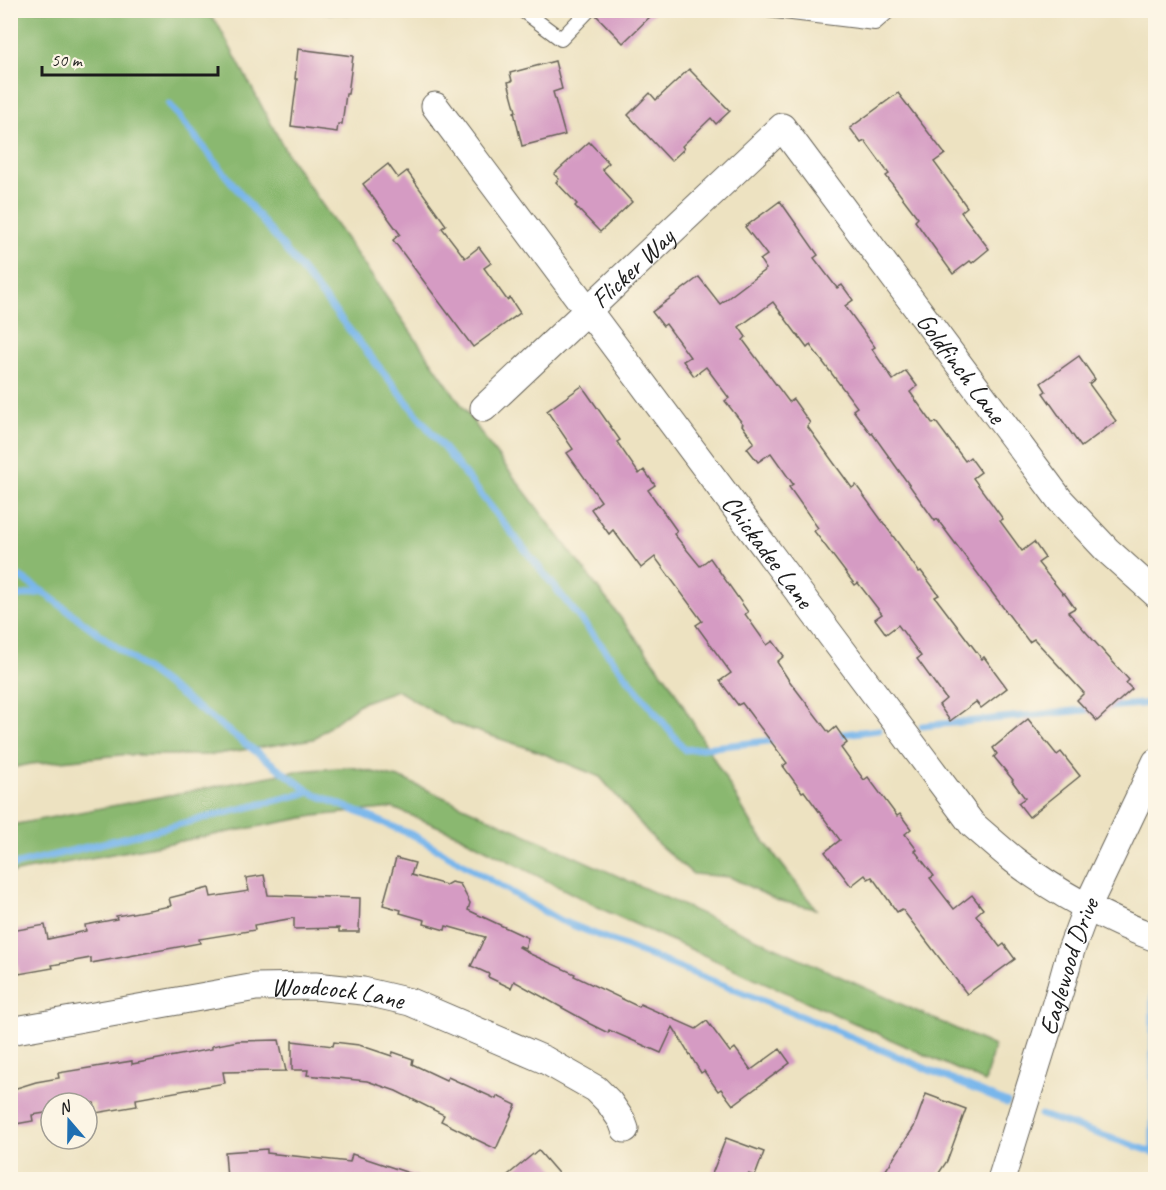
<svg xmlns="http://www.w3.org/2000/svg" width="1166" height="1190" font-family="Caveat,sans-serif">
  <style>
    .forest { fill: #8ab870; stroke: #536a46; stroke-width: 1.5 }
    .water { fill: #78b6eb; stroke: #4a6984; stroke-width: 1.5 }
    .lines { fill: none; stroke-linecap: round; stroke-linejoin: round }
    .stream { stroke: #78b6eb; stroke-width: 7 }
    .building { fill: #d59bc3 }
    .lane-casing { stroke: #656156; stroke-width: 16 }
    .street-casing { stroke: #656156; stroke-width: 29 }
    .lane { stroke: #fff; stroke-width: 14 }
    .street { stroke: #fff; stroke-width: 27 }
    .labels { text-anchor: middle; dominant-baseline: central; stroke-width: 4.5; stroke-linejoin: round; paint-order: stroke }
    .street-label { font-size: 26px; fill: #1c1c1c; stroke: #fcf5e5 }
  </style>
  <rect width="100%" height="100%" fill="#fcf5e5"/>
  <filter id="ink" filterUnits="userSpaceOnUse"><feTurbulence type="fractalNoise" baseFrequency=".0167" numOctaves="2"/><feDisplacementMap in="SourceGraphic" scale="12" xChannelSelector="R" yChannelSelector="G"/><feConvolveMatrix kernelMatrix="1 2 1 2 8 2 1 2 1" color-interpolation-filters="sRGB"/></filter>
  <filter id="wash" filterUnits="userSpaceOnUse"><feTurbulence type="fractalNoise" baseFrequency=".008" numOctaves="4" result="noise"/><feDisplacementMap in="SourceGraphic" scale="24" xChannelSelector="R" yChannelSelector="G"/><feGaussianBlur stdDeviation="1.35" result="paint"/><feColorMatrix in="noise" values="0 0 0 0 0 0 0 0 0 0 0 0 0 0 0 0 0 1.4 0 .05"/><feComposite in="paint" operator="in"/></filter>
  <g filter="url(#wash)">
    <rect width="100%" height="100%" fill="#ede2c1"/>
    <g class="forest">
      <polygon points="11,10 203,11 217,23 289,157 488,443 670,683 754,828 816,909 776,900 730,877 693,874 658,844 600,777 537,751 452,723 397,690 361,703 313,739 211,755 121,755 31,764 11,768"/>
      <polygon points="351,767 403,779 994,1046 985,1082 606,911 454,833 393,808 314,816 11,873 11,825 297,771"/>
    </g>
    <polygon class="water" points="309,11 457,10 461,18 309,12"/>
    <g class="lines">
      <g class="stream">
        <polyline points="169,104 685,750 778,740"/>
        <polyline points="10,571 43,592 310,792 415,836 557,919 816,1022 1007,1103"/>
        <polyline points="10,598 43,592"/>
        <polyline points="1105,707 1154,703 1154,729"/>
        <polyline points="922,726 1094,709"/>
        <polyline points="834,735 879,730"/>
        <polyline points="10,866 310,792"/>
        <polyline points="1154,918 1154,801"/>
        <polyline points="1041,1115 1156,1153"/>
        <polyline points="1153,1153 1153,958"/>
      </g>
    </g>
    <g id="blocks">
      <g class="building">
        <polygon points="598,10 657,10 623,43 596,15"/>
        <polygon points="298,49 353,56 348,94 346,94 342,124 338,124 337,132 291,126 297,79 295,79"/>
        <polygon points="555,61 562,89 553,92 565,135 522,146 514,112 516,111 508,82 512,81 510,73"/>
        <polygon points="689,69 730,111 716,124 711,118 682,146 684,149 671,161 628,115 650,93 656,100"/>
        <polygon points="898,93 945,154 934,162 967,207 961,212 989,249 972,263 970,261 953,274 915,221 918,218 886,176 889,174 865,141 861,143 850,128"/>
        <polygon points="589,142 609,163 602,169 632,202 600,232 575,206 577,204 556,182 559,179 554,174"/>
        <polygon points="388,164 398,178 407,171 446,225 442,228 465,258 479,247 491,263 484,268 507,300 510,298 520,313 473,347 393,240 400,234 363,184"/>
        <polygon points="780,201 818,255 814,258 837,288 842,285 853,300 845,306 875,347 872,349 893,380 906,371 917,386 910,392 933,424 936,422 965,461 970,457 981,472 973,478 1003,519 1000,521 1022,551 1034,542 1045,558 1038,563 1063,594 1064,593 1075,608 1068,612 1129,680 1126,683 1132,689 1097,721 1077,700 1084,693 1034,639 1029,642 937,519 935,521 872,433 871,434 853,410 857,407 810,345 807,348 773,302 739,327 746,337 743,340 789,402 793,399 810,423 807,426 852,488 856,485 919,572 921,571 939,595 935,597 982,659 984,657 1007,688 981,708 976,702 950,721 939,705 946,699 917,659 921,656 898,625 886,634 875,619 882,614 858,583 855,585 814,531 818,528 789,487 793,484 771,453 758,462 747,448 754,442 742,425 743,424 725,401 729,398 706,367 694,376 683,361 690,357 666,324 663,326 652,312 699,277 720,304 766,269 760,260 767,255 745,227"/>
        <polygon points="1079,356 1095,379 1089,384 1116,421 1081,447 1043,393 1046,391 1041,383"/>
        <polygon points="582,386 620,440 617,442 639,474 644,470 655,485 648,490 677,531 674,534 700,566 710,558 748,612 745,614 767,645 773,641 784,656 777,662 788,679 829,733 836,727 847,743 841,748 864,780 868,777 897,816 900,814 911,829 905,834 917,850 915,851 934,876 930,878 954,909 972,895 983,909 976,915 1000,947 1004,944 1015,959 967,994 902,909 897,912 872,877 868,879 865,875 851,886 825,852 840,840 804,791 802,792 783,766 787,763 742,703 738,705 720,681 731,673 696,625 702,621 655,557 641,568 613,530 609,534 591,509 601,501 567,453 573,449 547,411"/>
        <polygon points="1028,719 1057,755 1061,752 1080,776 1029,817 1018,803 1025,798 1012,781 1013,780 994,757 997,754 993,748"/>
        <polygon points="396,858 415,863 411,875 446,885 451,882 460,884 470,903 468,910 528,938 525,948 520,946 519,947 528,952 528,953 575,974 574,976 639,1007 640,1004 696,1029 707,1021 730,1052 735,1048 751,1070 780,1049 790,1063 733,1105 721,1089 718,1091 704,1071 701,1073 673,1027 661,1053 609,1030 608,1033 588,1023 588,1022 514,981 511,988 488,977 489,974 471,966 485,937 446,926 445,930 424,924 425,920 400,913 401,910 383,905"/>
        <polygon points="264,875 268,895 360,898 359,932 339,932 339,928 294,929 294,918 254,925 255,930 199,939 200,943 91,963 91,958 52,965 53,968 19,974 11,931 45,925 48,939 86,931 85,925 117,919 116,916 171,906 169,898 209,888 211,897 249,891 246,878"/>
        <polygon points="279,1040 286,1071 223,1072 225,1083 136,1099 137,1106 96,1113 94,1103 51,1103 51,1112 32,1115 33,1121 10,1125 10,1090 36,1082 59,1078 58,1073 132,1061 132,1064 212,1049 212,1046 238,1041"/>
        <polygon points="292,1041 333,1046 334,1042 359,1045 392,1056 393,1052 413,1059 412,1064 446,1080 448,1077 496,1099 497,1096 516,1105 496,1149 471,1137 471,1136 441,1121 444,1115 396,1091 367,1081 307,1075 308,1070 292,1070"/>
        <polygon points="926,1094 966,1109 947,1161 935,1179 880,1179 914,1127"/>
        <polygon points="726,1138 764,1152 755,1176 748,1174 746,1179 710,1179"/>
        <polygon points="267,1149 267,1153 350,1162 352,1154 418,1176 417,1179 227,1179 225,1152"/>
        <polygon points="538,1150 563,1179 503,1179"/>
      </g>
    </g>
  </g>
  <g filter="url(#ink)">
    <use href="#blocks" fill-opacity="0" stroke="#656156" stroke-width="1.5"/>
    <g class="lines">
      <g class="lane-casing">
        <g id="lane">
          <polyline points="522,10 561,39 589,10"/>
          <polyline points="767,10 875,23 890,10"/>
        </g>
      </g>
      <g class="street-casing">
        <g id="street">
          <path id="s1" d="M435 106 972 824C986 836 1000 849 1014 860 1057 893 1105 919 1156 938"/>
          <path id="s2" d="M484 408 782 127 1060 500 1107 550 1156 594"/>
          <path id="s3" d="M10 1031 256 987 315 986 363 991 410 1002 545 1060 596 1089 609 1102 622 1121 625 1129"/>
          <path id="s4" d="M1001 1180 1060 990 1071 950 1087 907 1156 762"/>
        </g>
      </g>
      <use href="#lane" class="lane"/>
      <use href="#street" class="street"/>
    </g>
  </g>
  <g class="labels">
    <g class="street-label">
      <text stroke="none"><textPath href="#s2" startOffset="204">Flicker Way</textPath></text>
      <text stroke="none"><textPath href="#s2" startOffset="710">Goldfinch Lane</textPath></text>
      <text stroke="none"><textPath href="#s1" startOffset="556">Chickadee Lane</textPath></text>
      <text stroke="none"><textPath href="#s4" startOffset="224">Eaglewood Drive</textPath></text>
      <text stroke="none"><textPath href="#s3" startOffset="332">Woodcock Lane</textPath></text>
    </g>
  </g>
  <rect width="1166" height="1190" fill="none" stroke="#fcf5e5" stroke-width="36"/>
  <g transform="translate(69 1121) rotate(340)"><circle r="28" fill="#fcf5e5" stroke="#a29e95" stroke-width="1.5"/>
  <path d="M0-4.5L10 22L0 15L-10 22Z" fill="#1f6fb2"/>
  <text y="-9" font-size="16" font-weight="bold" text-anchor="middle" fill="#1c1c1c">N</text>
  </g>
  <path d="M42 66v9h176v-9" fill="none" stroke="#1c1c1c" stroke-width="3"/>
  <text x="51" y="66" font-size="18" fill="#1c1c1c" stroke="#fcf5e5" stroke-width="4.5" paint-order="stroke">50 m</text>
</svg>
